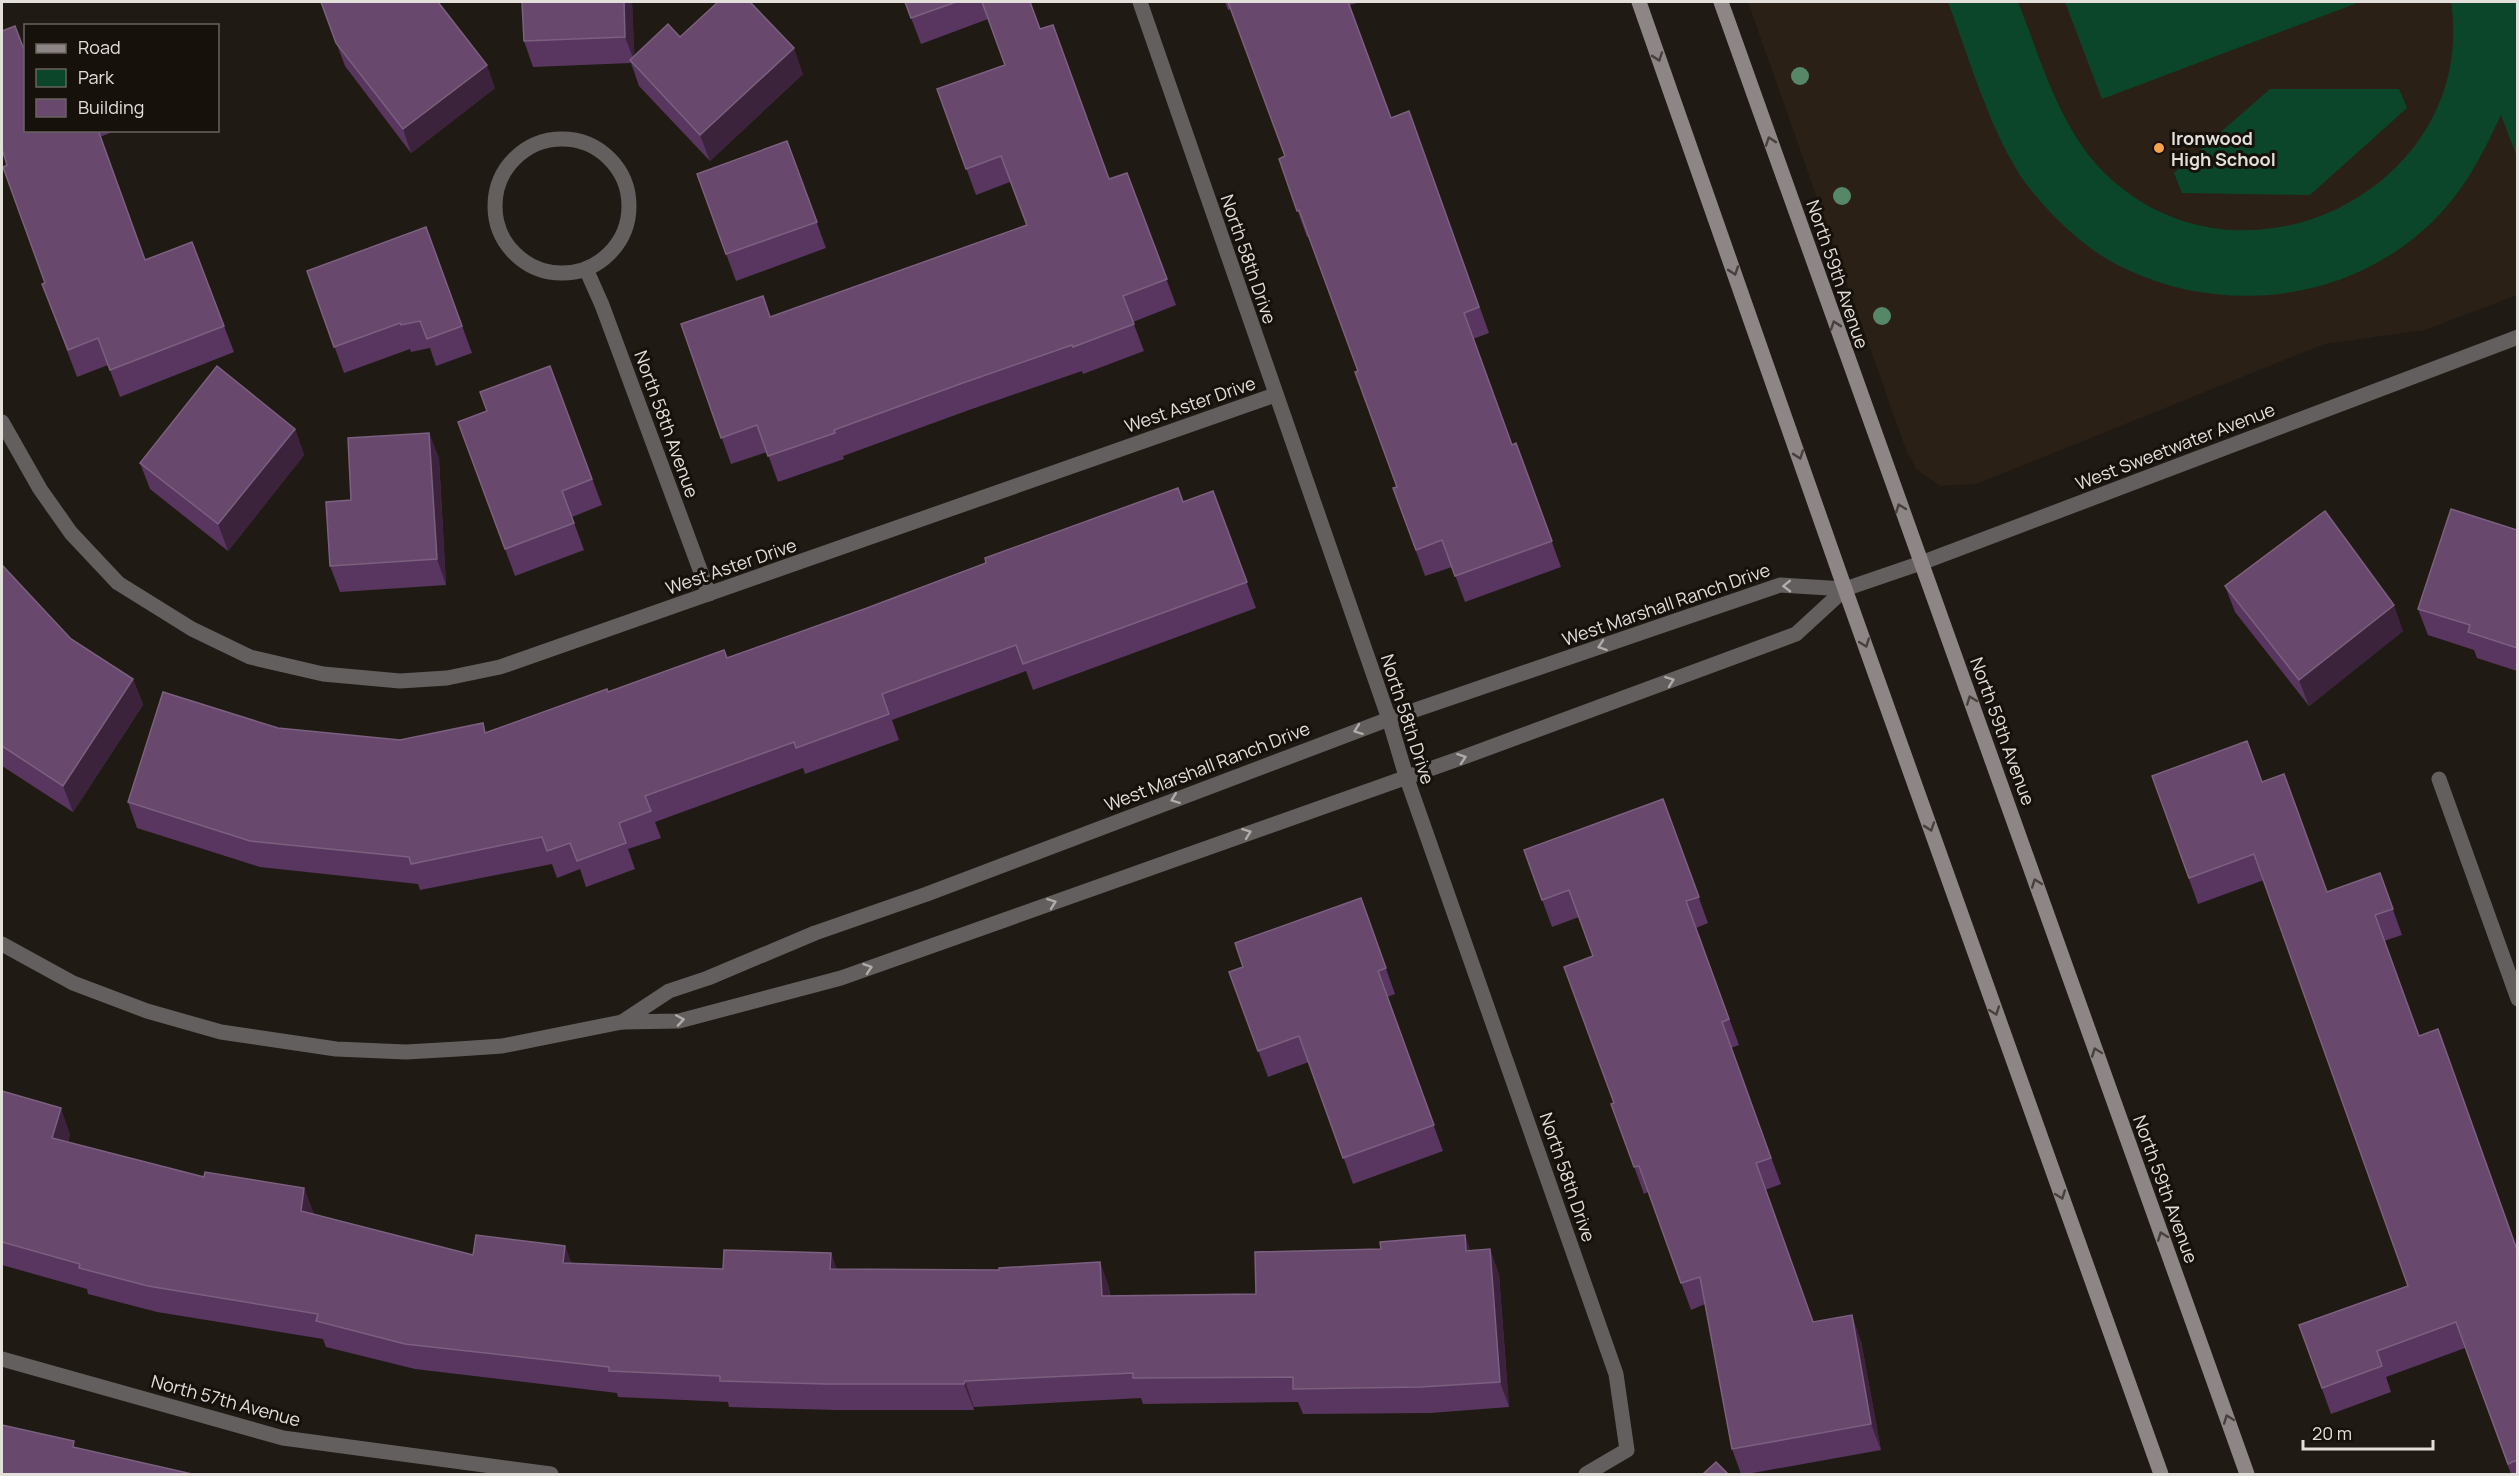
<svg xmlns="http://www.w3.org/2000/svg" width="2519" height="1476" font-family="Manrope,sans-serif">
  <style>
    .built { fill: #2b2016 }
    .green { fill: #0b462b }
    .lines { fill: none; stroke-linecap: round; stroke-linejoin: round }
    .minor { stroke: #645f5f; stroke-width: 15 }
    .tertiary { stroke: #645f5f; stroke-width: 15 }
    .secondary { stroke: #8e8686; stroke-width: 15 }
    .tree { fill: #568868 }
    .wall { fill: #593660 }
    .shaded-wall { fill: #3c233c }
    .building { fill: #68486d; stroke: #7b607f; stroke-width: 1.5 }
    .oneway { stroke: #47403d }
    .oneway2 { stroke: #b0aca9 }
    .poi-dot { fill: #f9a04c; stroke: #17110c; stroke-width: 2 }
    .labels { text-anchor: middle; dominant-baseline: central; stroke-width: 6; stroke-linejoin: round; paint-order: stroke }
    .poi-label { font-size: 18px; font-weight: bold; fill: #e3dfdb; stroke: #17110c; text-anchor: start }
    .street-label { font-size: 18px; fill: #e3dfdb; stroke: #17110c }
  </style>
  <rect width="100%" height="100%" fill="#201a14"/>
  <polygon class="built" points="1748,2 2517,2 2517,295 2425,330 2324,344 1976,484 1940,486 1916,469 1905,447"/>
  <g class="green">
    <path d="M1948 2H2018C2044 67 2062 140 2119 186 2258 299 2478 181 2451 2H2517V157L2501 115C2483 153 2466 188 2436 218 2357 299 2231 317 2130 271 2093 255 2061 226 2035 195 1995 149 1970 60 1948 2Z"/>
    <polygon points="2065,2 2360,2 2102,99"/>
    <polygon points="2270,89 2399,89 2407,108 2310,195 2182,193 2174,173"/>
  </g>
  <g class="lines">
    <g class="minor">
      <polyline points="1140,2 1389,719 1406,776 1616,1374 1627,1450 1586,1474"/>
      <circle cx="562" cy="206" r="67"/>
      <polyline points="586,269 602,305 709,594"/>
      <polyline points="2,422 40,489 71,533 118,583 192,629 250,657 323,674 400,681 447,678 500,667 1275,395"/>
      <polyline points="2439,779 2518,999"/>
      <polyline points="2,1359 283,1438 551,1474"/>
    </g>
    <g class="tertiary">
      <polyline points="2,944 73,983 147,1011 221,1032 336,1049 406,1052 458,1049 502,1046 622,1022 679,1021 841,978 1461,758 1796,634 1845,589"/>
      <polyline points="622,1022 669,991 708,978 815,933 927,894 1389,719 1780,585 1845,589 1921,563 2518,337"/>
    </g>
    <g class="secondary">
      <polyline points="1639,2 1845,589 2161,1474"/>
      <path d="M1721 2C1895 493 2072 983 2247 1474"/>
    </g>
  </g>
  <g class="tree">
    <circle cx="1800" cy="76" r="9"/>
    <circle cx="1842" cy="196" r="9"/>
    <circle cx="1882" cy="316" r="9"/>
  </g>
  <g class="wall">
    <polygon points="321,2 495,88 411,153 345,66"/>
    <polygon points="522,2 632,2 634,55 680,37 803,74 710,161 639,86 631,63 533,67 524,41"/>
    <polygon points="905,2 1030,2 1040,29 1109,179 1127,173 1176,305 1133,322 1144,351 1083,374 1082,371 969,410 843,456 844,459 778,482 767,452 731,464 681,324 770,317 1026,225 1010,182 976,195 937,89 1005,65 988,19 921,44"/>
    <polygon points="1225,2 1361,2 1350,5 1391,118 1409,111 1489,333 1473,339 1512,445 1516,443 1561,567 1465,602 1452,567 1425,576 1393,488 1397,487 1358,371 1309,236 1307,237 1279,159 1285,156 1231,9 1228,10"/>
    <polygon points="26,130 117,130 100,137 145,260 224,326 234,352 120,397 108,365 77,377 42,284 45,283"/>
    <polygon points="787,141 826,248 736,281 697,174"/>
    <polygon points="426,227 472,353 436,366 430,348 411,352 410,349 344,373 307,271"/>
    <polygon points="550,366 602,505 572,517 584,550 515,576 458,422 487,411"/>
    <polygon points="295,429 304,455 228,551 150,489 140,463"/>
    <polygon points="429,433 439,459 446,585 340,592 330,566"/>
    <polygon points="1213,491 1256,608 1033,690 1026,671 892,720 899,740 805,774 803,768 655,822 661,838 628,849 635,869 586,887 580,869 557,878 552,864 420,890 418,884 260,867 137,828 128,802 278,728 400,740 487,733 608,692 727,658"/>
    <polygon points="2517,530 2517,671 2477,658 2474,650 2428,635 2418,609"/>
    <polygon points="2,565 71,639 133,679 143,705 73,812 2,766"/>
    <polygon points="2225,586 2403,631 2309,706 2235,612"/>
    <polygon points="2152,776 2262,782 2327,892 2380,873 2402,935 2384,941 2419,1036 2517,1250 2517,1474 2511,1474 2465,1348 2386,1377 2391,1392 2331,1414 2299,1325 2408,1286 2264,880 2198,904"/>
    <polygon points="1663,799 1708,923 1696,928 1739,1045 1731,1048 1781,1184 1765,1190 1813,1322 1861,1341 1881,1450 1747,1474 1741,1474 1732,1449 1705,1304 1691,1310 1648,1192 1644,1194 1611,1104 1614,1103 1593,956 1579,917 1552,927 1524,850"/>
    <polygon points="1361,898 1395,994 1387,997 1443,1151 1353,1184 1309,1062 1268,1077 1229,972 1243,967"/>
    <polygon points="2,1091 70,1134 68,1142 204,1177 304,1188 314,1215 473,1255 565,1246 571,1263 723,1269 831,1253 836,1269 999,1270 1100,1262 1109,1288 1110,1296 1256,1294 1381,1249 1465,1235 1470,1250 1490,1249 1499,1275 1509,1407 1430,1413 1303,1414 1298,1402 1143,1404 1141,1398 974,1407 974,1410 836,1410 729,1407 728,1402 618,1397 617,1393 415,1369 326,1347 323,1339 157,1312 88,1294 87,1289 2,1265"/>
  </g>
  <g class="shaded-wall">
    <polygon points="624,2 632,2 635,63 625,37"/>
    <polygon points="794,48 803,74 710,161 700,135"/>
    <polygon points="487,65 495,88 411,153 403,129"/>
    <polygon points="295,429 304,455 228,551 218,524"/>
    <polygon points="429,433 439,459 446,585 437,559"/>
    <polygon points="2394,605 2403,631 2309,706 2299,680"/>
    <polygon points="133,679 143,705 73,812 63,786"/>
    <polygon points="61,1108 70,1134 62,1164 52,1138"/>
    <polygon points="304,1188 314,1214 310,1237 301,1211"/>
    <polygon points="1465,1235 1474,1261 1466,1251"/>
    <polygon points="565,1246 575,1272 563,1263"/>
    <polygon points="1490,1249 1499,1275 1509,1407 1500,1382"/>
    <polygon points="831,1253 840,1279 830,1269"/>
    <polygon points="1100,1262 1109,1288 1111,1322 1102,1296"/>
    <polygon points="1852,1315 1861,1341 1881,1450 1871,1424"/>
    <polygon points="965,1381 974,1407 974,1410 964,1384"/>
  </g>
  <g class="building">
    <polygon points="321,2 438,2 487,65 403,129 336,43"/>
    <polygon points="522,2 624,2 625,37 524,41"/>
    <polygon points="718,2 750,2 794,48 700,135 630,60 668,24 680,37"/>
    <polygon points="905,2 956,2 911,18"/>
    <polygon points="982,2 1030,2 1040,29 1053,25 1109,179 1127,173 1167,279 1123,296 1134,324 1073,347 1072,345 960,384 834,430 835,433 768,456 757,425 721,438 681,324 763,296 770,317 1027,225 1001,156 966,169 937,89 1005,65"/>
    <polygon points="1228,2 1348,2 1391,118 1409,111 1479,307 1464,313 1512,445 1516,443 1552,541 1455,576 1442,540 1416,550 1393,488 1397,487 1355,372 1358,371 1299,210 1297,211 1279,159 1285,156"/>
    <polygon points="15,26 23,47 26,46 26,130 98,130 145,260 192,242 224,326 110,370 98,338 68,350 42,284 45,283 3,167 7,165 2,149 2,31"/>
    <polygon points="787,141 817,222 726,254 697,174"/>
    <polygon points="426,227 462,326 427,339 420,321 401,325 400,323 334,347 307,271"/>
    <polygon points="217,366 295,429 218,524 140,463"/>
    <polygon points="550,366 592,479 562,491 574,523 505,549 458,422 487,411 480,392"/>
    <polygon points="429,433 437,559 330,566 326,502 351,500 348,438"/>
    <polygon points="1178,488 1183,502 1213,491 1247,582 1023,664 1016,645 882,694 889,714 796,748 794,742 645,796 651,811 619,823 626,843 577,861 570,843 547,851 542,837 411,864 409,857 250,841 128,802 163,692 278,728 400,740 483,723 485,733 607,689 608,692 724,650 727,658 867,608 986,563 985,558"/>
    <polygon points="2451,509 2517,530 2517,648 2468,632 2470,625 2418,609"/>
    <polygon points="2325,511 2394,605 2299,680 2225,586"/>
    <polygon points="2,565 71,639 133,679 63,786 2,746"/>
    <polygon points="2247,741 2262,782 2284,774 2327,892 2380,873 2393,909 2375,915 2419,1036 2438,1029 2517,1250 2517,1460 2508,1464 2456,1322 2377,1351 2382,1366 2322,1388 2299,1325 2408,1286 2254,854 2189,878 2152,776"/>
    <polygon points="1663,799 1699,897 1686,901 1729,1019 1722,1022 1771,1158 1756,1163 1813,1322 1852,1315 1871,1424 1732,1449 1700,1277 1681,1283 1639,1166 1634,1167 1611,1104 1614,1103 1564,967 1593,956 1569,890 1542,900 1524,850"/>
    <polygon points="1361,898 1386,968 1378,971 1434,1125 1343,1158 1299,1036 1258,1051 1229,972 1243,967 1235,943"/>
    <polygon points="2,1091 61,1108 52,1138 204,1177 205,1172 304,1188 301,1211 473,1255 476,1235 565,1246 563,1263 723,1269 724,1250 831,1253 830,1269 999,1270 999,1268 1100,1262 1102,1296 1256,1294 1255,1252 1381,1249 1380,1242 1465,1235 1466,1251 1490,1249 1500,1382 1421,1387 1293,1389 1293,1377 1133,1378 1133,1373 965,1381 964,1384 827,1384 720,1381 720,1376 609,1371 609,1367 405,1344 316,1321 318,1314 148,1286 79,1268 80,1264 2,1242"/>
    <polygon points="2,1425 74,1441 73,1447 192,1474 2,1474"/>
    <polygon points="1716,1462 1728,1474 1703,1474"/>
  </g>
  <defs><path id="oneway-chevron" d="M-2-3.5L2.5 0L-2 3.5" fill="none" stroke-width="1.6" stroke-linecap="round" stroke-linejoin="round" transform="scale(1.5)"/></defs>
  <g class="oneway">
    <use href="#oneway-chevron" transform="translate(1658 57) rotate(71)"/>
    <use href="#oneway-chevron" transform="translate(1770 141) rotate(-109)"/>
    <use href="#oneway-chevron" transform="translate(1734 271) rotate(71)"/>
    <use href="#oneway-chevron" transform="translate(1835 325) rotate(-109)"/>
    <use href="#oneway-chevron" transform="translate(1799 455) rotate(71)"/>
    <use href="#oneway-chevron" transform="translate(1900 508) rotate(-110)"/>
    <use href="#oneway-chevron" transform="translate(1865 643) rotate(70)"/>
    <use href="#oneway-chevron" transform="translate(1971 700) rotate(-110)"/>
    <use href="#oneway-chevron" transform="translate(1930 827) rotate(71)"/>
    <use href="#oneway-chevron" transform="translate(2036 883) rotate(-110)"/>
    <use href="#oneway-chevron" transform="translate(1995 1011) rotate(70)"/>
    <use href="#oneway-chevron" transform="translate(2096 1052) rotate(-110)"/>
    <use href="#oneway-chevron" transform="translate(2061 1195) rotate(70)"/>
    <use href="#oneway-chevron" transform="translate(2162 1236) rotate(-110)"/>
    <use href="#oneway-chevron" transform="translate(2228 1419) rotate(-110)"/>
  </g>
  <g class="oneway2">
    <use href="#oneway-chevron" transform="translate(1787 586) rotate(179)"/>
    <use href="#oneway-chevron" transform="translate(1602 646) rotate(161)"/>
    <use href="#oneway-chevron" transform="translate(1670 681) rotate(-20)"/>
    <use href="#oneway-chevron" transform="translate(1358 730) rotate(160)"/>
    <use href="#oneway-chevron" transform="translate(1462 758) rotate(-19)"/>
    <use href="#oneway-chevron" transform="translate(1175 799) rotate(159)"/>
    <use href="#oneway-chevron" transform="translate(1247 833) rotate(-20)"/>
    <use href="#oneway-chevron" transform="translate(1052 903) rotate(-20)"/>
    <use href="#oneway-chevron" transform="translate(868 968) rotate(-19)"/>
    <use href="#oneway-chevron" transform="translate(680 1020) rotate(-9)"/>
  </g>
  <circle class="poi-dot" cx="2159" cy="148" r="6"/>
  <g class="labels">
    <g class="poi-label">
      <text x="2171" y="138">Ironwood<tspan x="2171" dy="21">High School</tspan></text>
    </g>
    <g class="street-label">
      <text transform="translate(1249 259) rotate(71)">North 58th Drive</text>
      <text transform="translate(1838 274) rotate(71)">North 59th Avenue</text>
      <text transform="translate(1190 404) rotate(-19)">West Aster Drive</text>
      <text transform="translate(667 424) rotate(70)">North 58th Avenue</text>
      <text transform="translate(2175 446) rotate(-21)">West Sweetwater Avenue</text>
      <text transform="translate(731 566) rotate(-19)">West Aster Drive</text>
      <text transform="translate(1666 604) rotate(-19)">West Marshall Ranch Drive</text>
      <text transform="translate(1408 719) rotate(72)">North 58th Drive</text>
      <text transform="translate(2003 731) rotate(70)">North 59th Avenue</text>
      <text transform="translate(1207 766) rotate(-21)">West Marshall Ranch Drive</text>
      <text transform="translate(1568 1177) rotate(71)">North 58th Drive</text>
      <text transform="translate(2166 1189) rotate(70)">North 59th Avenue</text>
      <text transform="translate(226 1400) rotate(15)">North 57th Avenue</text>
    </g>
  </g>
  <rect width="2519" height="1476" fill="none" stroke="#e3dfdb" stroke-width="6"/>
  <rect x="24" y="24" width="195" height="108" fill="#17110c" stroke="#69635f" stroke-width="1.5"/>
  <rect x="36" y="44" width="30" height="9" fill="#8e8686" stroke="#69635f" stroke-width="1.5"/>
  <text x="78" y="54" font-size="18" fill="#e3dfdb">Road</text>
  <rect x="36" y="69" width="30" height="18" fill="#0b462b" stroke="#69635f" stroke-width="1.5"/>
  <text x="78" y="84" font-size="18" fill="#e3dfdb">Park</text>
  <rect x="36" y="99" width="30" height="18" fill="#68486d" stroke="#69635f" stroke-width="1.5"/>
  <text x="78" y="114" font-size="18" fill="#e3dfdb">Building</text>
  <path d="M2303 1440v9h130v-9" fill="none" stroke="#e3dfdb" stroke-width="3"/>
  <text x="2312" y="1440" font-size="18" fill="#e3dfdb" stroke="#17110c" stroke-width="4.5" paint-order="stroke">20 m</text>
</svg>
